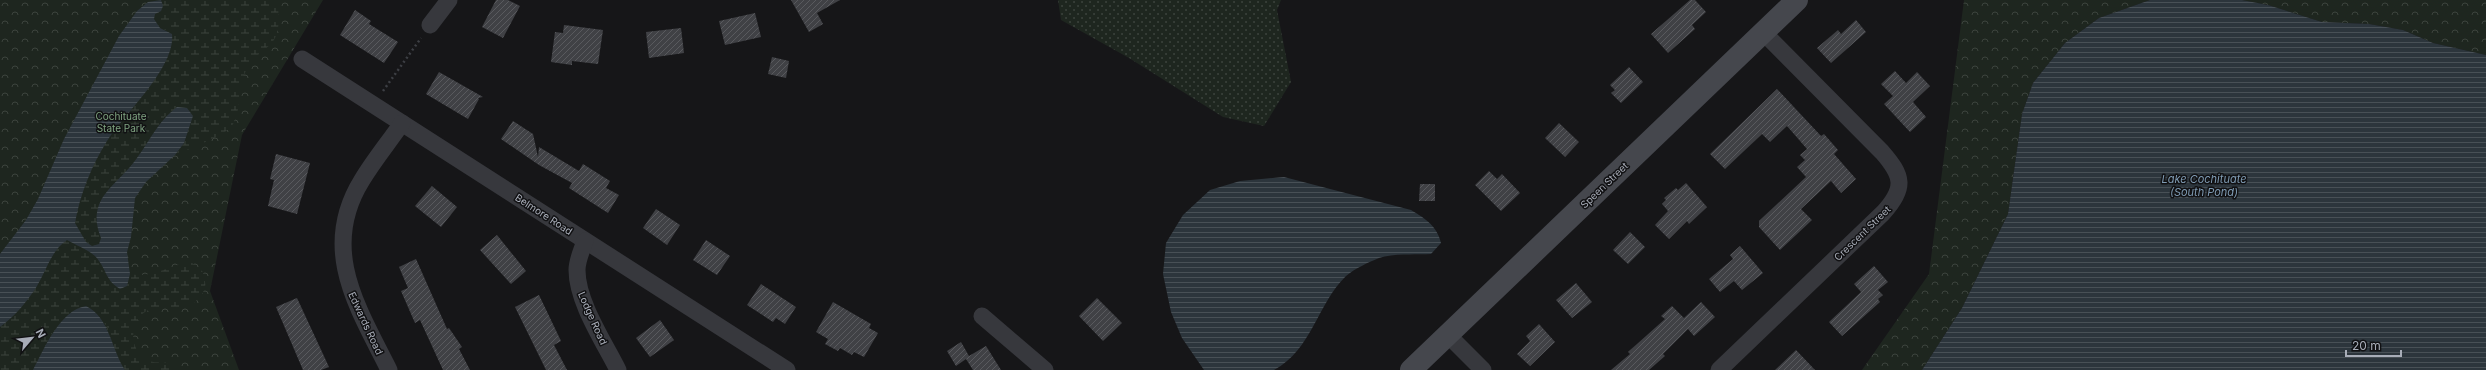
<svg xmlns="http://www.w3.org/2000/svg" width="2486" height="370" font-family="Inter,sans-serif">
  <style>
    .grass { fill: url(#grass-dots) }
    .forest { fill: url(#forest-crowns) }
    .wetland { fill: url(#wetland-marsh) }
    .water { fill: url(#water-rules) }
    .building { fill: url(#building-hatch) }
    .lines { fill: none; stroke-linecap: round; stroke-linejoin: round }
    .path { stroke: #3d3f44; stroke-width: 2.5; stroke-dasharray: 2 3; stroke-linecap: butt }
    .street { stroke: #37383d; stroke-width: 17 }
    .secondary { stroke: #45474d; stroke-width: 22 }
    .labels { text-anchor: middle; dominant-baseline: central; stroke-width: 3; stroke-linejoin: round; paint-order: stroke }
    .park-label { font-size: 10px; fill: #7fa381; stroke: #111113 }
    .street-label { font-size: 10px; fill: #a8adb8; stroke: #111113 }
    .water-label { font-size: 11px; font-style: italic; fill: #7f9bb3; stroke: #111113 }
  </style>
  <defs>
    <pattern id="grass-dots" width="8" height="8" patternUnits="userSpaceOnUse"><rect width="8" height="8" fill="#1e261f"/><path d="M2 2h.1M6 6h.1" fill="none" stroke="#3c433d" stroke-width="1.8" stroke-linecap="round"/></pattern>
    <pattern id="forest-crowns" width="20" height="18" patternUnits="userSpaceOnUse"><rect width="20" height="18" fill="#1e261f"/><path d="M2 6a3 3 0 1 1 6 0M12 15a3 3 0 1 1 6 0" fill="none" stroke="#3c433d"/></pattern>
    <pattern id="wetland-marsh" width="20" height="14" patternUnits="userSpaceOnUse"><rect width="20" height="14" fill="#1e261f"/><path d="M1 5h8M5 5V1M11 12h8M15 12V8" fill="none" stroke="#3c433d"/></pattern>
    <pattern id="water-rules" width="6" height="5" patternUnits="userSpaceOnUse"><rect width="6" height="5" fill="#2c353c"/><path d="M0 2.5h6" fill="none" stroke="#485056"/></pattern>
    <pattern id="building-hatch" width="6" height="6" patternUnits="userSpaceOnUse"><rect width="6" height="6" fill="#404145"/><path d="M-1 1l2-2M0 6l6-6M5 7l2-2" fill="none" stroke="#595a5e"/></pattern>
  </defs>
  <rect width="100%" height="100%" fill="#161618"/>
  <polygon class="grass" points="1058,0 1281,0 1277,10 1291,82 1264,126 1223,117 1129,58 1061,20"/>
  <g class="forest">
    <polygon points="0,0 323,0 242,135 210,291 239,370 0,370"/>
    <polygon points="1964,0 2150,0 2099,18 2065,43 2033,83 2022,114 2008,214 1962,308 1922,370 1862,370 1929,274"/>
    <polygon points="2242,0 2486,0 2486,55 2433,43 2403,30 2369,24 2322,22 2268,5"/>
  </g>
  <g class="wetland">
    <path d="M161 0H277C286 59 256 39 243 78 238 93 241 112 232 126 226 135 188 149 175 155L184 143 187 132 165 116C154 131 145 148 134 163 115 188 86 202 101 238L99 244 92 246 86 242 75 223 91 168 108 139 150 86 169 55 166 30 160 28 154 19 155 14 163 6Z"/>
    <path d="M67 240C83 249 97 254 103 272L130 280V274C151 279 170 265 191 262L203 272C204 276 206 283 205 287 203 298 190 308 178 308 159 308 142 304 134 328 132 337 134 347 139 354 154 370 166 355 177 370H125L117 358 107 327 96 311 72 312 50 336 33 370H0V327C19 313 36 288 47 266 54 255 55 248 67 240Z"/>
  </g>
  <g class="water">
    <path d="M161 0 163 6 161 11 155 14 154 19 160 28 172 34C176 67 124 114 107 141 92 165 80 194 75 223L86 242 92 246 99 244 101 238C97 227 95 219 98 208 103 190 123 177 134 162 149 143 157 122 177 107L187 108 193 116 184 143 175 155 146 182 135 198 131 237 127 252 130 274 127 286 120 289C106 280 108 274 99 261 93 251 77 246 67 240 51 251 47 269 37 286 27 302 15 316 0 327V254L26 220 38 199 64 139 119 36 137 11 148 2Z"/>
    <polygon points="2150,0 2242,0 2268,5 2322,22 2369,24 2403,30 2433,43 2486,55 2486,370 1922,370 1962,308 2008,214 2022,114 2033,83 2065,43 2099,18"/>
    <path d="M1284 177 1411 210C1426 219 1437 226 1441 243L1431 254C1415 255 1393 253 1379 258 1369 262 1354 269 1346 276 1317 304 1312 350 1274 370H1204L1182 338 1171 312 1163 274 1166 243 1183 215 1210 190 1240 181Z"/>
    <path d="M86 306C110 318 111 349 125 370H33C44 349 60 310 86 306Z"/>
  </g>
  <g class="building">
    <polygon points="496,0 508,0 520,6 503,38 482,27"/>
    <polygon points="791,0 840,0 817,13 823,24 809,32"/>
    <polygon points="1690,0 1695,0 1706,12 1692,25 1695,29 1668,53 1651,34"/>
    <polygon points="355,10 371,21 369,24 398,42 384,63 340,35"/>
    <polygon points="755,13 761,37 725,45 719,21"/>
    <polygon points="1856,20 1866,32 1831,63 1817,48 1838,30 1841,34"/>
    <polygon points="564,25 603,30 598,64 572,61 572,65 551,62 555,32 563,33"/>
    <polygon points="681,28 684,53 649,58 646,32"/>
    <polygon points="772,57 789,61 786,78 768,74"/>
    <polygon points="1629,67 1643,82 1621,103 1611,93 1615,90 1610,85"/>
    <polygon points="1895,71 1906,83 1917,72 1930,86 1913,102 1926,117 1910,132 1884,104 1893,96 1881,84"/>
    <polygon points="439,72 483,97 478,98 479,99 468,119 426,94"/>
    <polygon points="1777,89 1821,136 1824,134 1838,150 1834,154 1856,179 1841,193 1831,181 1801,209 1812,220 1780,250 1759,227 1759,221 1806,177 1797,167 1805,160 1800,155 1807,149 1787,126 1770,142 1762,134 1725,169 1710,154"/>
    <polygon points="513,121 533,134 538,157 539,147 579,171 583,164 610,181 606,188 619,195 608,213 569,188 572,183 539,165 501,139"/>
    <polygon points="1559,123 1579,142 1565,157 1545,138"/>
    <polygon points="276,154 310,163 297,214 268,206 274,180 270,179"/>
    <polygon points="1489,171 1497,179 1502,174 1520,193 1501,211 1475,185"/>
    <polygon points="1686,183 1707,207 1689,224 1687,221 1669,239 1655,225 1668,211 1662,204 1666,200 1664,198 1676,188 1678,190"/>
    <polygon points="1420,184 1435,184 1435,201 1419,201"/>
    <polygon points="432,186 457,207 441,227 415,206"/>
    <polygon points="656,209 680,225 667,245 643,228"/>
    <polygon points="1630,232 1645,247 1628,264 1613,250"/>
    <polygon points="497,235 526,271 511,284 480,250"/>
    <polygon points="706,240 730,256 717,275 693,260"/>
    <polygon points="1740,246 1763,273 1742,290 1734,281 1720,292 1709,279 1733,259 1730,255"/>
    <polygon points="416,259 447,329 449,328 462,347 459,349 470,370 443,370 420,320 415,323 401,291 408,288 399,267"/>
    <polygon points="1874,266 1888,282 1878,290 1883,295 1878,299 1880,302 1842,336 1829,322 1861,292 1854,284"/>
    <polygon points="1576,283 1592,302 1572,318 1556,300"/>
    <polygon points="761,284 796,307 785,324 776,318 773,322 747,305"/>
    <polygon points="539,295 561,341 554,345 567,370 546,370 515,307"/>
    <polygon points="297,298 329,367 321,370 303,370 276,307"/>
    <polygon points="1097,298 1122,323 1103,341 1079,316"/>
    <polygon points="833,302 871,324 869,328 878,333 864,357 854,352 852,355 840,348 838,351 825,344 828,339 816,332"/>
    <polygon points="1701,302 1715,317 1694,336 1688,329 1663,354 1665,356 1649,370 1611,370 1630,354 1628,352 1665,319 1661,316 1672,306 1684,318"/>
    <polygon points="660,320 674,340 650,357 636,338"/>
    <polygon points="1539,324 1555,342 1530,366 1517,354 1530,341 1526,336"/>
    <polygon points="961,342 969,356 986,346 1001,370 973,370 966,359 956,366 947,351"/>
    <polygon points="1796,350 1815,370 1775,370"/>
  </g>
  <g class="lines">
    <polyline class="path" points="383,91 421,38"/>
    <g class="street">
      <polyline points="430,25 449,0"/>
      <polyline points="302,59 787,370"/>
      <path d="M585 241C582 250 577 260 577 270 577 302 604 342 618 370"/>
      <polyline points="982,316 1045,370"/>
      <polyline points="1449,336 1483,370"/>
      <path d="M389 370C358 308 319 249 362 180 374 160 389 142 402 123"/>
      <path d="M1719 370 1883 213C1906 188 1903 176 1882 152L1763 32"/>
    </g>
    <polyline class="secondary" points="1411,370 1797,0"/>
  </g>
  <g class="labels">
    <g class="park-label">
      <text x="121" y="116">Cochituate<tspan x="121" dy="12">State Park</tspan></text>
    </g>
    <g class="street-label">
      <text transform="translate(1604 185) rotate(-44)">Speen Street</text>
      <text transform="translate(544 214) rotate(33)">Belmore Road</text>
      <text transform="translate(1862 233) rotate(-44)">Crescent Street</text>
      <text transform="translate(593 318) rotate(66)">Lodge Road</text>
      <text transform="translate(366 323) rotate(65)">Edwards Road</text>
    </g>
    <g class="water-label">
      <text x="2204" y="179">Lake Cochituate<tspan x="2204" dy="13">(South Pond)</tspan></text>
    </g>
  </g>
  <g transform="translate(32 338) rotate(62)" stroke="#111113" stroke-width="3" paint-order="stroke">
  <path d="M0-3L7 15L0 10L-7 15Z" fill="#a8adb8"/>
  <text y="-6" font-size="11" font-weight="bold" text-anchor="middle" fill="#a8adb8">N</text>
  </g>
  <path d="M2346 350v6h55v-6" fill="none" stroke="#a8adb8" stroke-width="2"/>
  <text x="2352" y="350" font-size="12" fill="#a8adb8" stroke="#111113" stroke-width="3" paint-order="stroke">20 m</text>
</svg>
